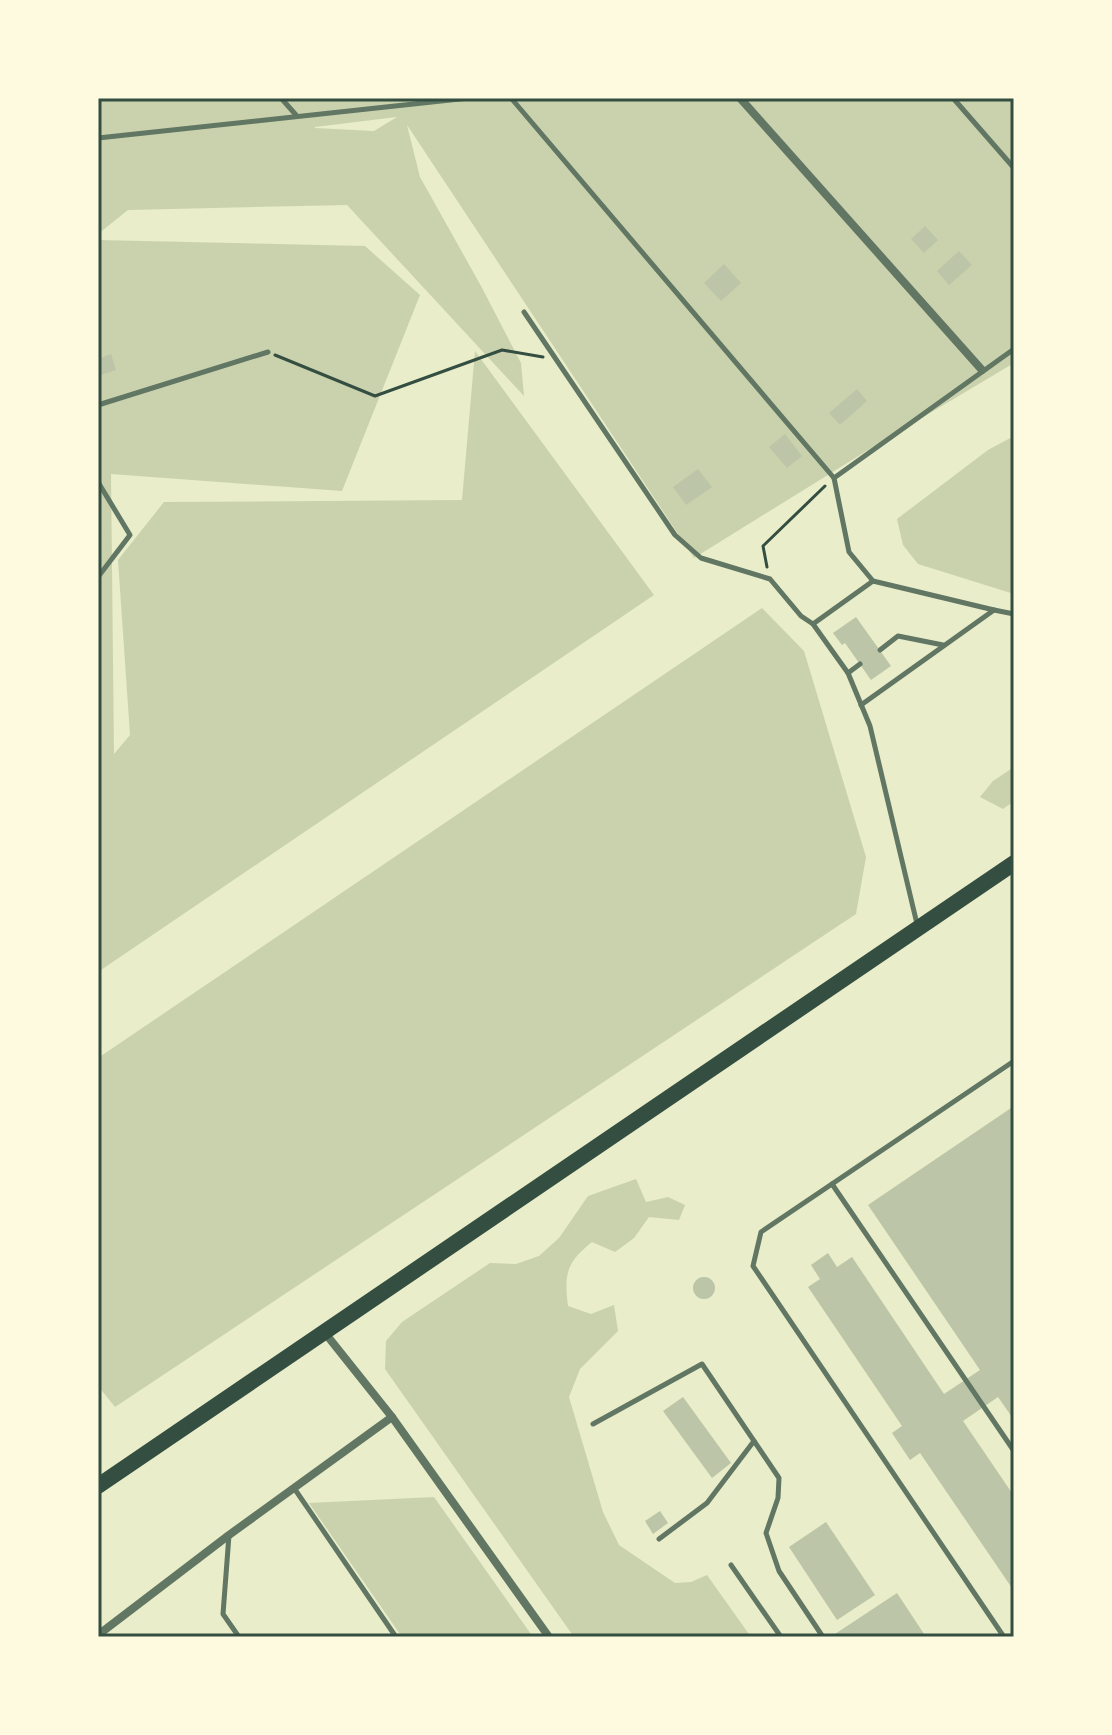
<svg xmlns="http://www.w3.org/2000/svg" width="1112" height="1735" font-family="Mulish,sans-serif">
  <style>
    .green { fill: #cad2ad; fill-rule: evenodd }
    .building { fill: #bcc5a7 }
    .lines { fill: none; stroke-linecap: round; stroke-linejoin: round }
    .path { stroke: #344e41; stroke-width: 3 }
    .service { stroke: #617663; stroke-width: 5 }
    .minor { stroke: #617663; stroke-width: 8 }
    .trunk { stroke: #344e41; stroke-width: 16 }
    .neatline { fill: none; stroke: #344e41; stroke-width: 3 }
  </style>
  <rect width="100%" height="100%" fill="#e9edc9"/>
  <g class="green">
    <path d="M98 98H1014V363L873 447 694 558 407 125 420 177 481 286 521 363 524 396 347 205 128 210 98 234ZM397 117 374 131 315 128V127Z"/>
    <polygon points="98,240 365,246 420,295 342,491 111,474 114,754 130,735 118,560 164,502 462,500 475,351 654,595 98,972 98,775 101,771 98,773"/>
    <polygon points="1014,436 1014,594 918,564 903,545 897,519 988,450"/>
    <polygon points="762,608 804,651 866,857 856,914 115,1407 98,1386 98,1058"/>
    <polygon points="1014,767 1014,801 1003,809 980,797 993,781"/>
    <path d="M636 1179 646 1202 668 1197 685 1205 679 1220 649 1217 634 1238 615 1252 592 1242C566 1263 564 1274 568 1306L591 1314 614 1305 618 1331 580 1369 569 1397 603 1512 619 1545 675 1583 691 1582 707 1575 751 1637H574L385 1369 386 1341 402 1322 490 1263 516 1264 539 1256 559 1238 588 1196Z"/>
    <polygon points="434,1497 533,1637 402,1637 309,1503"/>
  </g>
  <g class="building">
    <polygon points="925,226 938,240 924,253 911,239"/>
    <polygon points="959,251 972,265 949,285 937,271"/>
    <polygon points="724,264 741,283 721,301 704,283"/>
    <polygon points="111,354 116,370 98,376 98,359"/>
    <polygon points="857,389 867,401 840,425 829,413"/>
    <polygon points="785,434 802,456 787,468 769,447"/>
    <polygon points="698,469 712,487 686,505 673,487"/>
    <polygon points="856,617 891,666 871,680 845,643 842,645 833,633"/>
    <polygon points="1014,1106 1014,1420 998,1397 963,1421 1014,1496 1014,1591 920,1453 910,1460 892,1433 902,1426 808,1287 820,1279 811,1265 828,1253 837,1267 852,1257 944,1394 980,1370 868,1205"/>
    <circle cx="704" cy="1288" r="11"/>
    <polygon points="683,1397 731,1463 712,1478 663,1411"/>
    <polygon points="660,1511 668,1523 653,1534 645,1521"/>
    <polygon points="826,1522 875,1595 837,1620 789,1547"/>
    <polygon points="897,1593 926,1637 837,1637 835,1634"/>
  </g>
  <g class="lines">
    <g class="path">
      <polyline points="275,355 375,396 502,350 543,357"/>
      <polyline points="767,567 763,546 825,486"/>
    </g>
    <g class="service">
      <polyline points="281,98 296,115"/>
      <polyline points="511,98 834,478 849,552 873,581"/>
      <polyline points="953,98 1014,168"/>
      <polyline points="98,138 469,98"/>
      <polyline points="524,312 675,535 701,558 770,579 801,616 813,624"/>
      <polyline points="98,405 268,352"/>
      <polyline points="834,478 1014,349"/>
      <polyline points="98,482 130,535 98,577"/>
      <polyline points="880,650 898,636 943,645"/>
      <polyline points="848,673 860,664"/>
      <polyline points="861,705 994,610 1014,614"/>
      <polyline points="917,924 870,726 848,673 813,624 873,581 994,610"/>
      <polyline points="832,1184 1014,1451"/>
      <polyline points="593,1424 702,1364 779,1478 778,1498 766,1533 779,1571 823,1637"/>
      <polyline points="294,1488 396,1637"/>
      <polyline points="229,1535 223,1614 239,1637"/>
      <polyline points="659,1539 707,1503 754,1441"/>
      <polyline points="731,1565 781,1637"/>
      <polyline points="1004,1637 753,1266 761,1232 1014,1061"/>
    </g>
    <g class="minor">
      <polyline points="740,98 982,370"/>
      <polyline points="325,1333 392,1417 549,1637"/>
      <polyline points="98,1635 229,1535 392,1417"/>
    </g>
    <polyline class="trunk" points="98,1486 1014,863"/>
  </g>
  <rect width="1112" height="1735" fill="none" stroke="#fefae0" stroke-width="200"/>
  <rect x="100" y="100" width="912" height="1535" class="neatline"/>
</svg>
